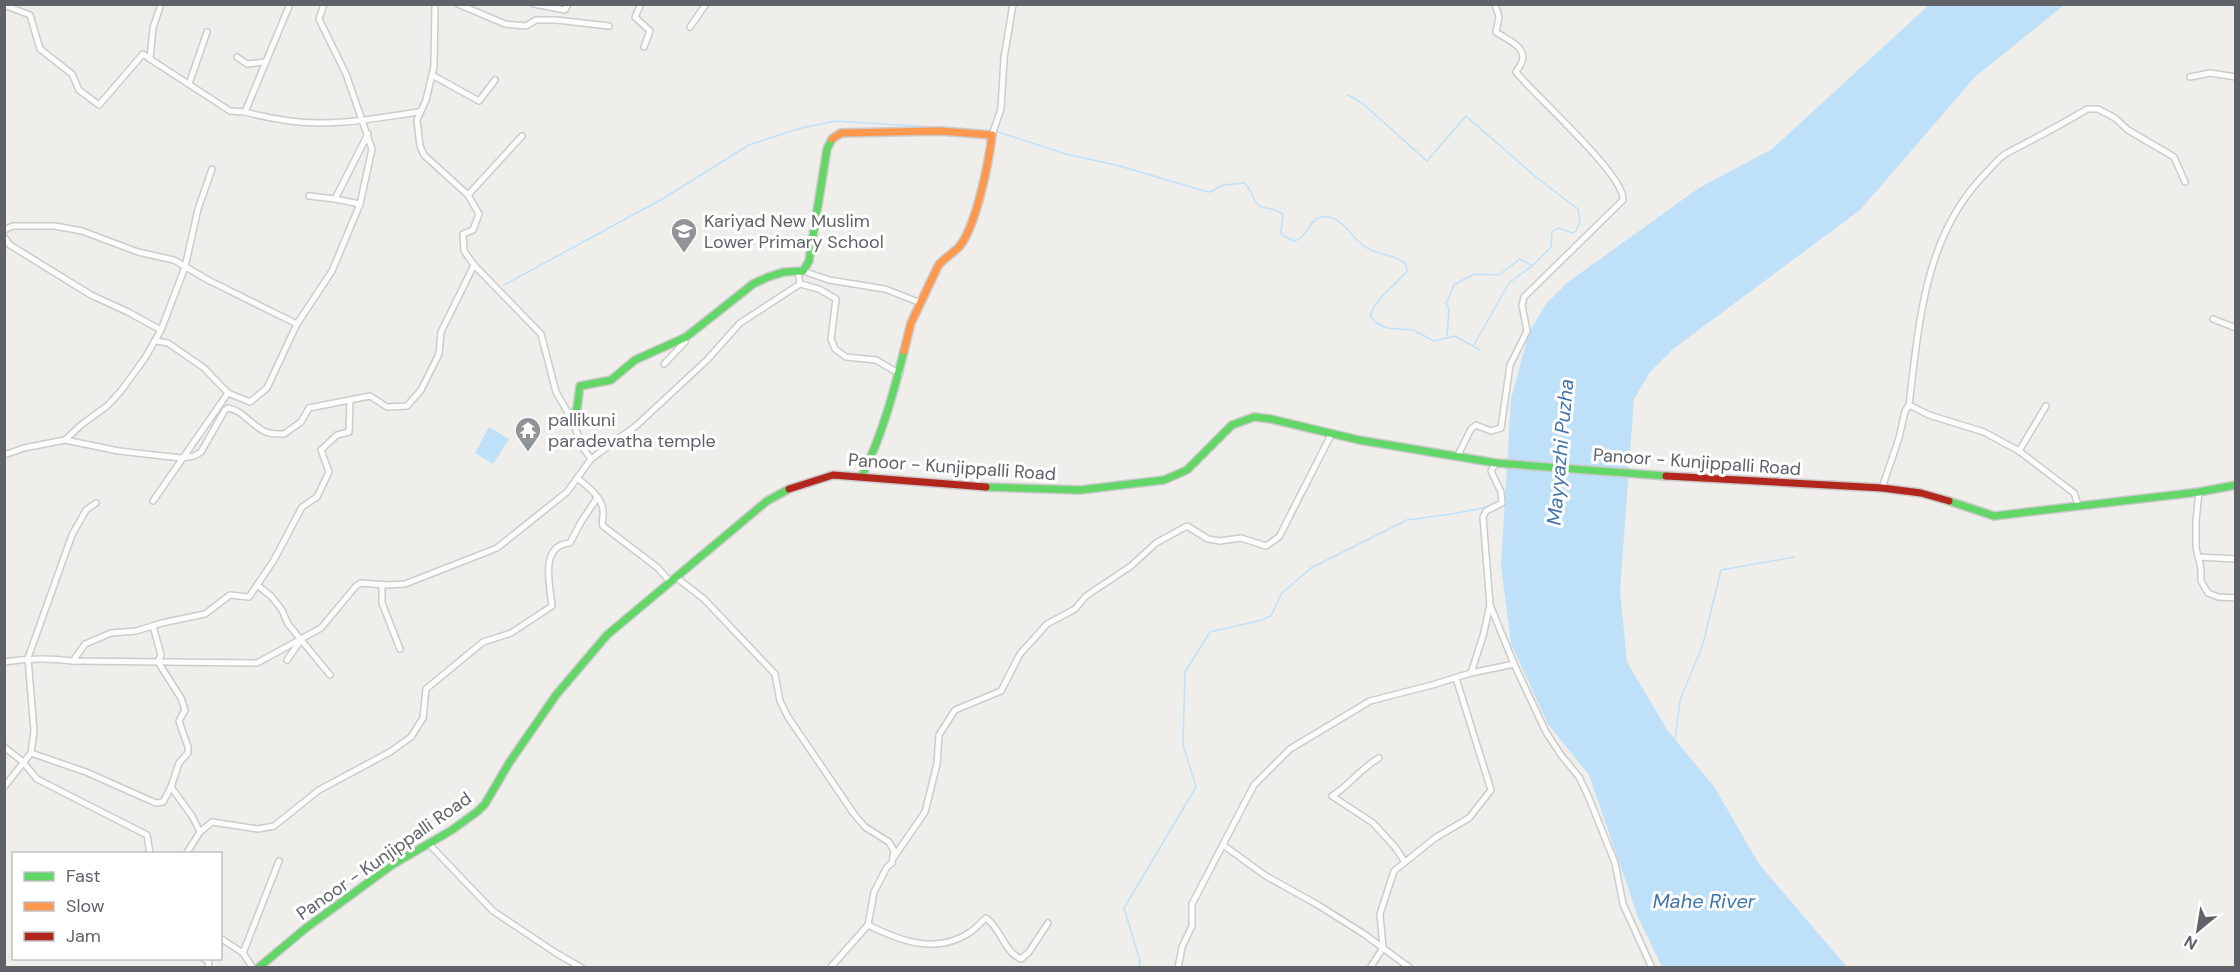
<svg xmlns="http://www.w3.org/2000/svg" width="2240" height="972" font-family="'DM Sans',sans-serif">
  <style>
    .water { fill: #bfe0f9 }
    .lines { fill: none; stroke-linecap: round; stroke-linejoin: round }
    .stream { stroke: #bfe0f9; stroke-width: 1.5 }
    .street-casing { stroke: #cbcccc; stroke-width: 8 }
    .fast-casing { stroke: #cacacb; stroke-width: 10 }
    .slow-casing { stroke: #cacacb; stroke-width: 10 }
    .jam-casing { stroke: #cacacb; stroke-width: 10 }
    .street { stroke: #fdfcfc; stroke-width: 5 }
    .fast { stroke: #63d668; stroke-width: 7 }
    .slow { stroke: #ff974d; stroke-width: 7 }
    .jam { stroke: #b3261e; stroke-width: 7 }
    .labels { text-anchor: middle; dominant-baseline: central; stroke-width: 6; stroke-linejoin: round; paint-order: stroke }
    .poi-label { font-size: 18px; fill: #5f6368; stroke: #fff; text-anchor: start }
    .street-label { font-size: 18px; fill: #5f6368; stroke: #fff }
    .water-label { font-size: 20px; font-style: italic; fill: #4174aa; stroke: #fff }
  </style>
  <rect width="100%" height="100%" fill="#efeeea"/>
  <g class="water">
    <polygon points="1929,5 2064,5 1975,77 1860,210 1673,349 1650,372 1634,399 1620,591 1627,662 1668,731 1715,788 1759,864 1847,967 1662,967 1638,917 1589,775 1548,724 1511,644 1501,566 1511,399 1529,332 1546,304 1568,282 1699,188 1772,149"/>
    <polygon points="489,427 509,439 493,464 475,453"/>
  </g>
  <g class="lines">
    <g class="stream">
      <polyline points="1348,95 1362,103 1427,161 1466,116 1536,177 1578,209 1580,221 1576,231 1573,233 1558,228 1552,232 1551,247 1532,266 1509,283 1474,345"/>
      <path d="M995 131 1066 154 1120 166 1204 191 1210 192 1223 185 1244 183C1254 192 1251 198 1257 204 1264 211 1275 206 1283 215L1281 231 1282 235 1294 241C1307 239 1308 220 1321 217 1338 213 1349 233 1359 242 1373 256 1392 252 1406 264L1407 271C1395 286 1377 297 1370 315L1375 322 1387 328 1413 330 1434 341 1455 336 1480 350"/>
      <polyline points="504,285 664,198 749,145 801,128 836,121 991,131"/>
      <polyline points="1447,336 1449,309 1446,304 1454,285 1474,274 1499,275 1520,259 1531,265"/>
      <polyline points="1675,740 1680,700 1703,644 1721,570 1794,557"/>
      <polyline points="1139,968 1140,961 1124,908 1196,787 1183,745 1185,672 1210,632 1262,620 1271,616 1281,594 1311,568 1407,520 1452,514 1483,508 1499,501"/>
    </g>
    <g class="street-casing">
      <g id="street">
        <polyline points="161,4 153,28 150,59 230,111 245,112 290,4"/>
        <polyline points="435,4 434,66 426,100 417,120 420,146 424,155 468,195 479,214 473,230 463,234 464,251 474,265 541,334 556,392 572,420 583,448 591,459"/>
        <polyline points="458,4 505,24 526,26 536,20 556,20 609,26"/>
        <polyline points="534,4 565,10 568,4"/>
        <polyline points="641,4 635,17 650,31 644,47"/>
        <polyline points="4,5 30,15 40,49 72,74 79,90 99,105 143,54 150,59"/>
        <polyline points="690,27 706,4"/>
        <polyline points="237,57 247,64 266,62"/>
        <polyline points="432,75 479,101 495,80"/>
        <polyline points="2190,77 2210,73 2236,77"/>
        <polyline points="189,84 207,32"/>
        <path d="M245 112C260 116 275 119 290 121 333 127 376 118 419 112"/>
        <polyline points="992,135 1001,109 1004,58 1013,4"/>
        <polyline points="468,195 522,136"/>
        <polyline points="309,196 335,199"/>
        <polyline points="360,204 335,199 368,134"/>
        <polyline points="4,230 13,226 55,226 82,231 138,252 174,260 208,280 297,324 332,271 360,204 372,149 346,74 319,19 324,4"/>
        <polyline points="4,237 10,245 91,295 128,312 161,330 185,267 198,209 212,169"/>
        <polyline points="798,271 800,284 819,289 836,299 831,339 835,349 846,357 876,360 900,374"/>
        <polyline points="803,271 829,280 885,289 921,303"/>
        <polyline points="2213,319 2236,328"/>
        <polyline points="156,341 168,343 204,368 228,393 250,402 267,388 297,324"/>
        <polyline points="664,364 685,342 685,337"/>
        <polyline points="1909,405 1929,415 1984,432 2019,451 2074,493 2078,505"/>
        <polyline points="65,440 81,425 107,406 121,391 145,358 161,330"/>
        <polyline points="2019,451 2046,406"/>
        <path d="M4 455 24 448 65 440 119 451 181 458 194 456 201 452 225 410 228 408C244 410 253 429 269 433 274 434 279 434 284 434L301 422 309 408 370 396 387 407 407 406 421 390 439 354 441 332 474 265"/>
        <path d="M1457 457 1471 429 1476 425 1491 431 1501 428 1510 365 1527 331 1522 305 1524 297 1623 200C1625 175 1535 96 1516 72 1517 69 1520 67 1521 64 1530 47 1505 39 1496 32L1499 17 1495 4"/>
        <path d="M577 478C586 485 603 498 603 511 604 517 601 520 603 526L658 568 671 583"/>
        <path d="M1882 488 1899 438 1905 411 1909 405C1919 324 1924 237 1984 175 1991 168 1999 157 2007 153 2034 139 2061 125 2087 109H2098L2115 118 2128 130 2174 157 2185 182"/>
        <polyline points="2199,492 2196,521 2196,548 2201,568 2201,581 2208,593 2218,597 2236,598"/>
        <polyline points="153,501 228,393"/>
        <polyline points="2198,557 2236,559"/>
        <polyline points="677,578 704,599 775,674 780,701 788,717 854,814 865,827 889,842 894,851 892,863 887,867 874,892 868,925 830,968"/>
        <polyline points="382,584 382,603 400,649"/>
        <polyline points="257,585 271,596 282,610 288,624 330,675"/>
        <polyline points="1490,605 1514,664"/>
        <polyline points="153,626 161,655 158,662 181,698 185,710 179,721 188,747 188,753 179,763 171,787 192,816 200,832 186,854"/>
        <polyline points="287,660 301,640"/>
        <polyline points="73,661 85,644 111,633 136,631 162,623 205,614 230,595 249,597 274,560 302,507 317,497 329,472 321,450 337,435 349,432 350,401"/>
        <path d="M4 662C28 658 49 658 73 661L257 663 321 628 356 586 361 583 386 585 405 584 497 548 567 492 591 459 637 425 707 360 740 323 800 284"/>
        <polyline points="1471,673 1514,664 1546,732 1561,755 1579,777 1589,798 1615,863 1623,904 1652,968"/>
        <polyline points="4,747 22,761 37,779 147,835 150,854"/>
        <polyline points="31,753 34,731 28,658 72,535 86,510 96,503"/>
        <path d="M1379 758C1361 768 1350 785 1332 796L1373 823 1395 847 1405 862"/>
        <polyline points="4,787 31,753 86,772 156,803 163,802 171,787"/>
        <path d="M200 832 212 822 258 829 274 826 319 790 390 752 411 737 423 718 426 689 483 642 511 633 552 606C550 585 539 545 570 543L581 522 597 498"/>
        <polyline points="428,843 493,911 556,953 582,968"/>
        <polyline points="1223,845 1266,876 1318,905 1364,934 1410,968"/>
        <polyline points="894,857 925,812 937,764 939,735 955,710 1001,691 1020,654 1047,624 1075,609 1086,596 1131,566 1156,543 1187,526 1208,539 1220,541 1241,538 1266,546 1279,537 1332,433"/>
        <path d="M868 925C902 942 938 955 972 931 977 927 981 922 986 918 1001 928 1003 951 1021 959L1029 952 1048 923"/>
        <polyline points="220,938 243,953 253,968"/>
        <polyline points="243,953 279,861"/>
        <polyline points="203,958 209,962 208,968"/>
        <polyline points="1178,968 1182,947 1192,926 1192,904 1254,785 1290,749 1370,701 1432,685 1471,673 1483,636 1490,605 1483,517 1486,511 1502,503 1501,492 1491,471 1496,463"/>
        <polyline points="1370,968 1383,948 1380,914 1394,871 1435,838 1469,818 1491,790 1456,678"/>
      </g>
    </g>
    <g class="fast-casing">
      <g id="fast">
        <polyline points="572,420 577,408 580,386 611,380 635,360 686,337 753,284 768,277 784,272 803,271 809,261 827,149 832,139"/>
        <path d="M862 476C882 435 893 395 904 351"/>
        <polyline points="986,487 1080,490 1164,480 1187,470 1232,425 1254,417 1271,419 1359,440 1496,463 1666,476"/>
        <polyline points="1949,501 1994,516 2199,492 2236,485"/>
        <polyline points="258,968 306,928 392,865 452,830 478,811 485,804 509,763 556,695 607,635 767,501 789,489"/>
      </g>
    </g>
    <g class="slow-casing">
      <path id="slow" d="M832 139 841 133 940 131 992 135C989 162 976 227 959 247 952 254 944 258 938 266L911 323 904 351"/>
    </g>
    <g class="jam-casing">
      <g id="jam">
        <polyline points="1666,476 1882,488 1921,493 1949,501"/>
        <polyline points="789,489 833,475 986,487"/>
      </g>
    </g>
    <use href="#street" class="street"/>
    <use href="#fast" class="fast"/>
    <use href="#slow" class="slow"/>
    <use href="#jam" class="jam"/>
  </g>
  <defs>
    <g id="school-pin" transform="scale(1.35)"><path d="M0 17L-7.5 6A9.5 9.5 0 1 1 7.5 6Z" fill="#919496" stroke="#fff"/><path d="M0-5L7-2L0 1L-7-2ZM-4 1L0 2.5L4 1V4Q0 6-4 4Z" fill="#fff"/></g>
    <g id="temple-pin" transform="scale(1.35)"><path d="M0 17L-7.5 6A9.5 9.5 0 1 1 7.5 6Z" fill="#919496" stroke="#fff"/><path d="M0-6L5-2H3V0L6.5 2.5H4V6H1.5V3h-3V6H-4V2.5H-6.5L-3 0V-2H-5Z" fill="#fff"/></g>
  </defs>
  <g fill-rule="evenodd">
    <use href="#school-pin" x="684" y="231"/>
    <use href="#temple-pin" x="528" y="430"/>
  </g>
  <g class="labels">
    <g class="poi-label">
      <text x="704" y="221">Kariyad New Muslim<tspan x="704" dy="21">Lower Primary School</tspan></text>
      <text x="548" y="420">pallikuni<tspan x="548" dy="21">paradevatha temple</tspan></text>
    </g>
    <g class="street-label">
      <text transform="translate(1697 462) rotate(4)">Panoor - Kunjippalli Road</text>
      <text transform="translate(952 467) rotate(4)">Panoor - Kunjippalli Road</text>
      <text transform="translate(384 856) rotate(-35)">Panoor - Kunjippalli Road</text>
    </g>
    <g class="water-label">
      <text transform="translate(1560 452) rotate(-85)">Mayyazhi Puzha</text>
      <text x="1704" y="901">Mahe River</text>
    </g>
  </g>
  <rect width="2240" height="972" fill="none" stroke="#5f6368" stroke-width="12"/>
  <rect x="12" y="852" width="210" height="108" fill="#ffffff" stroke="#bfc1c3" stroke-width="1.5"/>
  <rect x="24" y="872" width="30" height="9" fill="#63d668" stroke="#bfc1c3" stroke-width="1.5"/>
  <text x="66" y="882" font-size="18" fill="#5f6368">Fast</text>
  <rect x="24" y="902" width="30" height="9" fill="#ff974d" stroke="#bfc1c3" stroke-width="1.5"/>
  <text x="66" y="912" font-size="18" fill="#5f6368">Slow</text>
  <rect x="24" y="932" width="30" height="9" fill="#b3261e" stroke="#bfc1c3" stroke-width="1.5"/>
  <text x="66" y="942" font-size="18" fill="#5f6368">Jam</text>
  <g transform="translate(2198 930) rotate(210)" stroke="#ffffff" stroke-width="4.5" paint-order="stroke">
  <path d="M0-4.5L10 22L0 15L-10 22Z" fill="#5f6368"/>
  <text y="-9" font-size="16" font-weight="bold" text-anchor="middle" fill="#5f6368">N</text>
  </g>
</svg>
